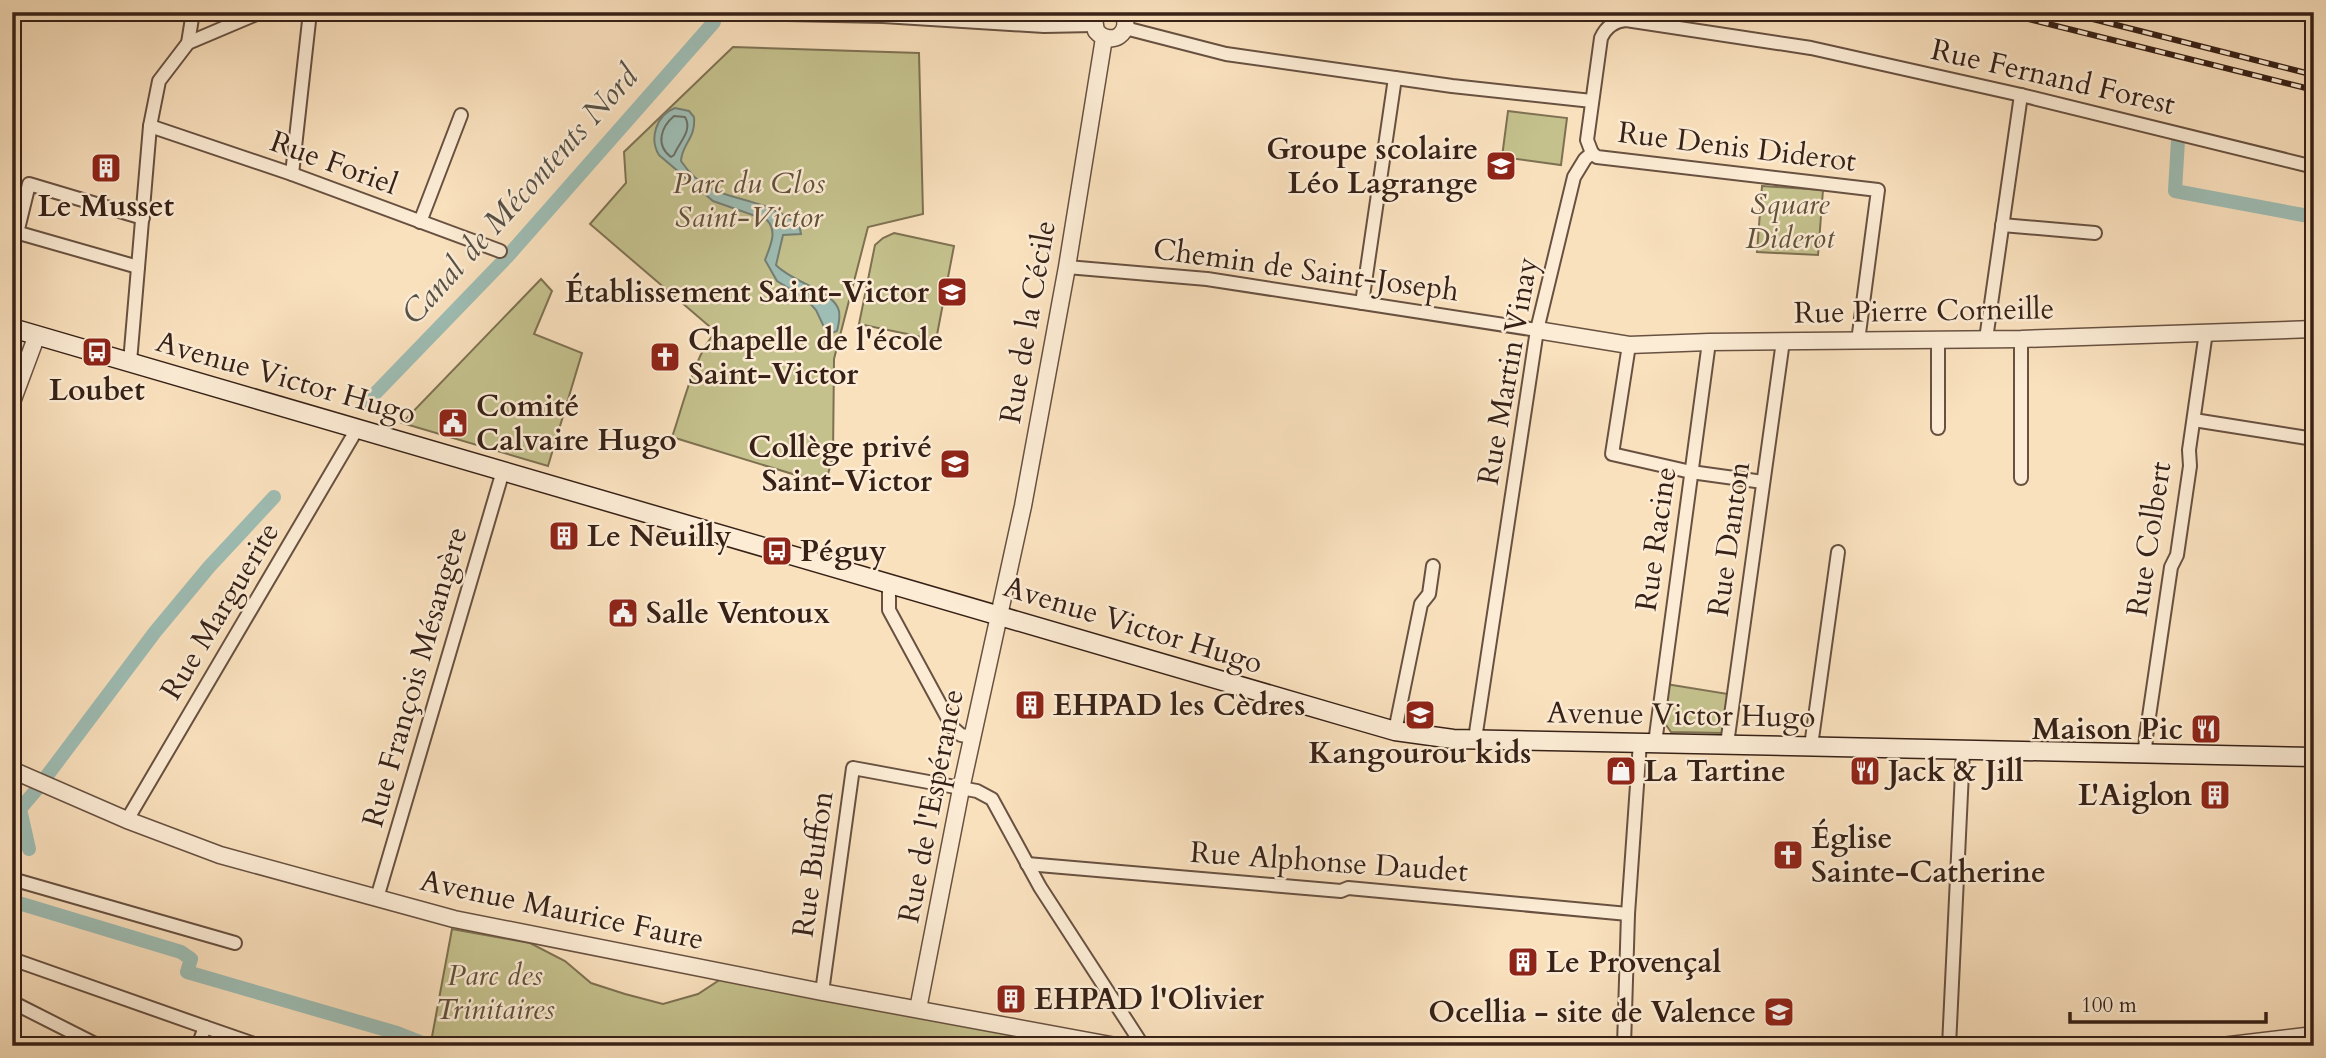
<svg xmlns="http://www.w3.org/2000/svg" width="2326" height="1058" font-family="Cardo,serif">
  <style>
    .green { fill: #c4c18d; stroke: #7e7152; stroke-width: 2 }
    .water { fill: #9ebdb4; stroke: #757f75; stroke-width: 2 }
    .lines { fill: none; stroke-linecap: round; stroke-linejoin: round }
    .shore { stroke: #6a6f66; stroke-width: 2 }
    .canal { stroke: #9ebdb4; stroke-width: 14 }
    .minor-casing { stroke: #685141; stroke-width: 16 }
    .tertiary-casing { stroke: #685141; stroke-width: 19 }
    .secondary-casing { stroke: #372117; stroke-width: 21 }
    .minor { stroke: #fcecd5; stroke-width: 12 }
    .tertiary { stroke: #fcecd5; stroke-width: 16 }
    .secondary { stroke: #fcecd5; stroke-width: 18 }
    .rail-casing { stroke: #372117; stroke-width: 6 }
    .rail { stroke: #fcecd5; stroke-width: 3.5; stroke-dasharray: 10; stroke-linecap: butt }
    .labels { text-anchor: middle; dominant-baseline: central; stroke-width: 5; stroke-linejoin: round; paint-order: stroke }
    .street-label { font-size: 30px; fill: #372117; stroke: #fcecd5 }
    .poi-label { font-size: 30px; font-weight: bold; fill: #372117; stroke: #fcecd5; text-anchor: start }
    .park-label { font-size: 30px; font-style: italic; fill: #61513a; stroke: #fcecd5 }
    .water-label { font-size: 32px; font-style: italic; fill: #565046; stroke: #fcecd5 }
  </style>
  <rect width="100%" height="100%" fill="#fae1be"/>
  <filter id="stains"><feTurbulence type="fractalNoise" baseFrequency=".00286" numOctaves="4"/><feColorMatrix values="0 0 0 0 .2 0 0 0 0 .09 0 0 0 0 .02 0 0 0 .5 -.17"/></filter>
  <radialGradient id="worn" r=".72"><stop offset=".6" stop-color="#630" stop-opacity="0"/><stop offset="1" stop-color="#630" stop-opacity=".3"/></radialGradient>
  <g class="green">
    <path d="M733 47 919 53 923 214 868 227 834 359 833 457 825 484 672 437C682 409 695 352 716 332L590 224 626 183 624 152Z"/>
    <polygon points="1508,111 1567,118 1561,165 1502,157"/>
    <polygon points="1762,186 1823,190 1818,255 1757,252"/>
    <polygon points="894,233 954,246 936,340 859,324 875,245 883,238"/>
    <polygon points="541,279 552,291 534,334 582,353 548,466 402,423"/>
    <polygon points="1666,684 1728,694 1722,733 1671,732 1664,722"/>
    <polygon points="452,929 530,943 565,961 591,983 625,994 663,1004 698,994 721,979 1072,1046 437,1046 431,1042"/>
  </g>
  <path class="water" d="M675 108 689 111 694 117C696 139 682 143 681 161 705 197 734 194 770 208 780 212 790 219 799 224L801 234 783 235 776 265C792 282 830 290 838 308 841 314 839 323 837 331L832 333 825 329 816 310 806 299 777 281 765 260C770 246 778 232 767 220L713 201 659 155C649 139 656 115 675 108Z"/>
  <g class="lines">
    <path class="shore" d="M674 116 685 117C693 131 679 142 674 155L671 157C655 145 661 127 674 116Z"/>
    <g class="canal">
      <polyline points="2178,140 2175,191 2314,217"/>
      <polyline points="365,404 507,257 714,22"/>
      <polyline points="46,777 155,632 209,567 274,497"/>
      <polyline points="29,849 20,809 37,789"/>
      <polyline points="12,901 181,952 191,959 187,972 397,1033 430,1046"/>
    </g>
    <g class="minor-casing">
      <g id="minor">
        <polyline points="687,12 883,16 1044,26 1094,25"/>
        <polyline points="1125,28 1226,54 1452,86 1592,101"/>
        <polyline points="188,43 193,12"/>
        <polyline points="150,126 292,174 500,251"/>
        <path d="M1592 153 1587 140 1601 38C1606 27 1614 21 1626 20L1811 48 2021 95 2314 167"/>
        <polyline points="1592,153 1597,157 1878,190 1858,341"/>
        <polyline points="292,174 310,12"/>
        <polyline points="420,222 461,115"/>
        <polyline points="2002,225 2095,233"/>
        <polyline points="12,231 138,267"/>
        <polyline points="17,233 29,184 143,218"/>
        <polyline points="1067,267 1207,279 1537,330"/>
        <polyline points="1362,303 1395,78"/>
        <polyline points="1986,339 2021,95"/>
        <polyline points="1938,340 1938,428"/>
        <polyline points="1629,345 1612,454 1691,472 1763,482"/>
        <polyline points="130,362 150,126 159,81 188,43 261,12"/>
        <polyline points="2194,420 2314,439"/>
        <polyline points="2021,478 2021,339"/>
        <polyline points="889,583 889,610 953,728 961,735 972,737"/>
        <polyline points="1395,731 1421,604 1429,594 1433,566"/>
        <polyline points="1475,739 1537,330 1574,177 1585,159 1592,153"/>
        <polyline points="1655,743 1709,342"/>
        <polyline points="1727,744 1783,341"/>
        <polyline points="1811,746 1838,552"/>
        <polyline points="2145,753 2146,737 2171,567 2177,555 2190,466 2189,450 2206,332"/>
        <polyline points="127,820 357,429"/>
        <polyline points="1027,864 1341,891 1348,888 1628,914"/>
        <polyline points="12,879 235,943"/>
        <polyline points="377,898 503,471"/>
        <polyline points="12,959 205,1027 198,1046"/>
        <polyline points="822,992 853,768 977,791 992,799 1040,887 1143,1046"/>
        <polyline points="12,1002 99,1046"/>
        <polyline points="205,1027 260,1046"/>
        <polyline points="1624,1046 1628,914 1640,742"/>
        <polyline points="1949,1046 1963,751"/>
      </g>
    </g>
    <g class="tertiary-casing">
      <g id="tertiary">
        <path d="M1097 12 1094 19 1096 31C1111 48 1134 33 1122 12"/>
        <polyline points="1537,330 1629,345 1709,342 2021,339 2314,329"/>
        <polyline points="12,402 37,335"/>
        <polyline points="12,770 127,820 220,855 454,919 822,992 1116,1046"/>
        <polyline points="918,1009 961,789 1023,506 1067,267 1104,38"/>
        <polyline points="2222,1046 2314,1035"/>
      </g>
    </g>
    <g class="secondary-casing">
      <polyline id="secondary" points="12,328 1343,716 1395,731 1453,739 2314,757"/>
    </g>
    <use href="#minor" class="minor"/>
    <use href="#tertiary" class="tertiary"/>
    <use href="#secondary" class="secondary"/>
    <g class="rail-casing">
      <g id="rail">
        <polyline points="2000,12 2314,90"/>
        <polyline points="2065,12 2314,75"/>
      </g>
    </g>
    <use href="#rail" class="rail"/>
  </g>
  <defs>
    <g id="school-square" transform="scale(1.575)"><rect x="-9" y="-9" width="18" height="18" rx="4" fill="#8f2418" stroke="#fcecd5"/><path d="M0-5L7-2L0 1L-7-2ZM-4 1L0 2.5L4 1V4Q0 6-4 4Z" fill="#fff"/></g>
    <g id="building-square" transform="scale(1.575)"><rect x="-9" y="-9" width="18" height="18" rx="4" fill="#8f2418" stroke="#fcecd5"/><path d="M-4-6H4V6H1V3H-1V6H-4ZM-2.5-4.3h1.7v1.8h-1.7ZM.8-4.3h1.7v1.8H.8ZM-2.5-1h1.7V.8h-1.7ZM.8-1h1.7V.8H.8Z" fill="#fff"/></g>
    <g id="bus-square" transform="scale(1.575)"><rect x="-9" y="-9" width="18" height="18" rx="4" fill="#8f2418" stroke="#fcecd5"/><path d="M-5-6H5V4H4V6H2V4H-2V6H-4V4H-5ZM-3.5-4V0h7V-4ZM-3.5 1.2v1.5H-2V1.2ZM2 1.2v1.5H3.5V1.2Z" fill="#fff"/></g>
    <g id="church-square" transform="scale(1.575)"><rect x="-9" y="-9" width="18" height="18" rx="4" fill="#8f2418" stroke="#fcecd5"/><path d="M-1.2-6h2.4v3.5h3.3v2.4h-3.3V6h-2.4V-.1h-3.3v-2.4h3.3Z" fill="#fff"/></g>
    <g id="civic-square" transform="scale(1.575)"><rect x="-9" y="-9" width="18" height="18" rx="4" fill="#8f2418" stroke="#fcecd5"/><path d="M-.6-6.5H3V-4.5H.6V-3L4-1V1h2V6H-6V1h2V-1L-.6-3ZM-1.2 2.5V6h2.4V2.5Z" fill="#fff"/></g>
    <g id="restaurant-square" transform="scale(1.575)"><rect x="-9" y="-9" width="18" height="18" rx="4" fill="#8f2418" stroke="#fcecd5"/><path d="M-5-6h1v4h1v-4h1v4h1v-4h1v5L-1.5 .5V6h-2V.5L-5-1ZM5-6V6H3V1.5H1.5Q1.5-4 5-6Z" fill="#fff"/></g>
    <g id="shop-square" transform="scale(1.575)"><rect x="-9" y="-9" width="18" height="18" rx="4" fill="#8f2418" stroke="#fcecd5"/><path d="M-5-2.5h2.3a2.7 3.5 0 0 1 5.4 0H5L5.5 6h-11ZM-1.5-2.5h3a1.5 2.3 0 0 0-3 0Z" fill="#fff"/></g>
    <g id="university-square" transform="scale(1.575)"><rect x="-9" y="-9" width="18" height="18" rx="4" fill="#8f2418" stroke="#fcecd5"/><path d="M0-5L7-2L0 1L-7-2ZM-4 1L0 2.5L4 1V4Q0 6-4 4Z" fill="#fff"/></g>
  </defs>
  <g fill-rule="evenodd">
    <use href="#school-square" x="1501" y="166"/>
    <use href="#building-square" x="106" y="168"/>
    <use href="#school-square" x="952" y="292"/>
    <use href="#bus-square" x="97" y="352"/>
    <use href="#church-square" x="665" y="357"/>
    <use href="#civic-square" x="453" y="423"/>
    <use href="#school-square" x="955" y="464"/>
    <use href="#building-square" x="564" y="536"/>
    <use href="#bus-square" x="777" y="551"/>
    <use href="#civic-square" x="623" y="613"/>
    <use href="#building-square" x="1030" y="705"/>
    <use href="#school-square" x="1420" y="715"/>
    <use href="#restaurant-square" x="2206" y="729"/>
    <use href="#shop-square" x="1621" y="771"/>
    <use href="#restaurant-square" x="1865" y="771"/>
    <use href="#building-square" x="2215" y="795"/>
    <use href="#church-square" x="1788" y="855"/>
    <use href="#building-square" x="1523" y="962"/>
    <use href="#building-square" x="1011" y="999"/>
    <use href="#university-square" x="1779" y="1012"/>
  </g>
  <g class="labels">
    <g class="street-label">
      <text transform="translate(2053 77) rotate(13)">Rue Fernand Forest</text>
      <text transform="translate(1737 147) rotate(7)">Rue Denis Diderot</text>
      <text transform="translate(334 163) rotate(20)">Rue Foriel</text>
      <text transform="translate(1306 270) rotate(8)">Chemin de Saint-Joseph</text>
      <text transform="translate(1924 311) rotate(-1)">Rue Pierre Corneille</text>
      <text transform="translate(1028 322) rotate(-80)">Rue de la Cécile</text>
      <text transform="translate(1508 371) rotate(-80)">Rue Martin Vinay</text>
      <text transform="translate(286 378) rotate(16)">Avenue Victor Hugo</text>
      <text transform="translate(1656 539) rotate(-82)">Rue Racine</text>
      <text transform="translate(1729 539) rotate(-82)">Rue Danton</text>
      <text transform="translate(2149 539) rotate(-81)">Rue Colbert</text>
      <text transform="translate(220 611) rotate(-59)">Rue Marguerite</text>
      <text transform="translate(1133 625) rotate(17)">Avenue Victor Hugo</text>
      <text transform="translate(415 677) rotate(-74)">Rue François Mésangère</text>
      <text transform="translate(1681 715) rotate(1)">Avenue Victor Hugo</text>
      <text transform="translate(931 806) rotate(-79)">Rue de l'Espérance</text>
      <text transform="translate(1329 862) rotate(4)">Rue Alphonse Daudet</text>
      <text transform="translate(813 864) rotate(-82)">Rue Buffon</text>
      <text transform="translate(562 910) rotate(12)">Avenue Maurice Faure</text>
    </g>
    <g class="poi-label">
      <text x="1478" y="149" text-anchor="end">Groupe scolaire<tspan x="1478" dy="34">Léo Lagrange</tspan></text>
      <text x="106" y="206" text-anchor="middle">Le Musset</text>
      <text x="929" y="292" text-anchor="end">Établissement Saint-Victor</text>
      <text x="688" y="340">Chapelle de l'école<tspan x="688" dy="34">Saint-Victor</tspan></text>
      <text x="97" y="390" text-anchor="middle">Loubet</text>
      <text x="476" y="406">Comité<tspan x="476" dy="34">Calvaire Hugo</tspan></text>
      <text x="932" y="447" text-anchor="end">Collège privé<tspan x="932" dy="34">Saint-Victor</tspan></text>
      <text x="587" y="536">Le Neuilly</text>
      <text x="800" y="551">Péguy</text>
      <text x="646" y="613">Salle Ventoux</text>
      <text x="1053" y="705">EHPAD les Cèdres</text>
      <text x="2183" y="729" text-anchor="end">Maison Pic</text>
      <text x="1420" y="753" text-anchor="middle">Kangourou kids</text>
      <text x="1644" y="771">La Tartine</text>
      <text x="1888" y="771">Jack &amp; Jill</text>
      <text x="2192" y="795" text-anchor="end">L'Aiglon</text>
      <text x="1811" y="838">Église<tspan x="1811" dy="34">Sainte-Catherine</tspan></text>
      <text x="1546" y="962">Le Provençal</text>
      <text x="1034" y="999">EHPAD l'Olivier</text>
      <text x="1756" y="1012" text-anchor="end">Ocellia - site de Valence</text>
    </g>
    <g class="park-label">
      <text x="749" y="183">Parc du Clos<tspan x="749" dy="34">Saint-Victor</tspan></text>
      <text x="1790" y="204">Square<tspan x="1790" dy="34">Diderot</tspan></text>
      <text x="495" y="975">Parc des<tspan x="495" dy="34">Trinitaires</tspan></text>
    </g>
    <g class="water-label">
      <text transform="translate(520 195) rotate(-48)">Canal de Mécontents Nord</text>
    </g>
  </g>
  <rect width="2326" height="1058" fill="none" stroke="#fae1be" stroke-width="42"/>
  <rect x="14" y="14" width="2298" height="1030" fill="none" stroke="#372117" stroke-width="3.5"/>
  <rect x="21" y="21" width="2284" height="1016" fill="none" stroke="#372117" stroke-width="2"/>
  <path d="M2070 1012v10h196v-10" fill="none" stroke="#372117" stroke-width="3.5"/>
  <text x="2081" y="1012" font-size="21" fill="#372117" stroke="#fcecd5" stroke-width="5" paint-order="stroke">100 m</text>
  <rect width="100%" height="100%" filter="url(#stains)"/>
  <rect width="100%" height="100%" fill="url(#worn)"/>
</svg>
